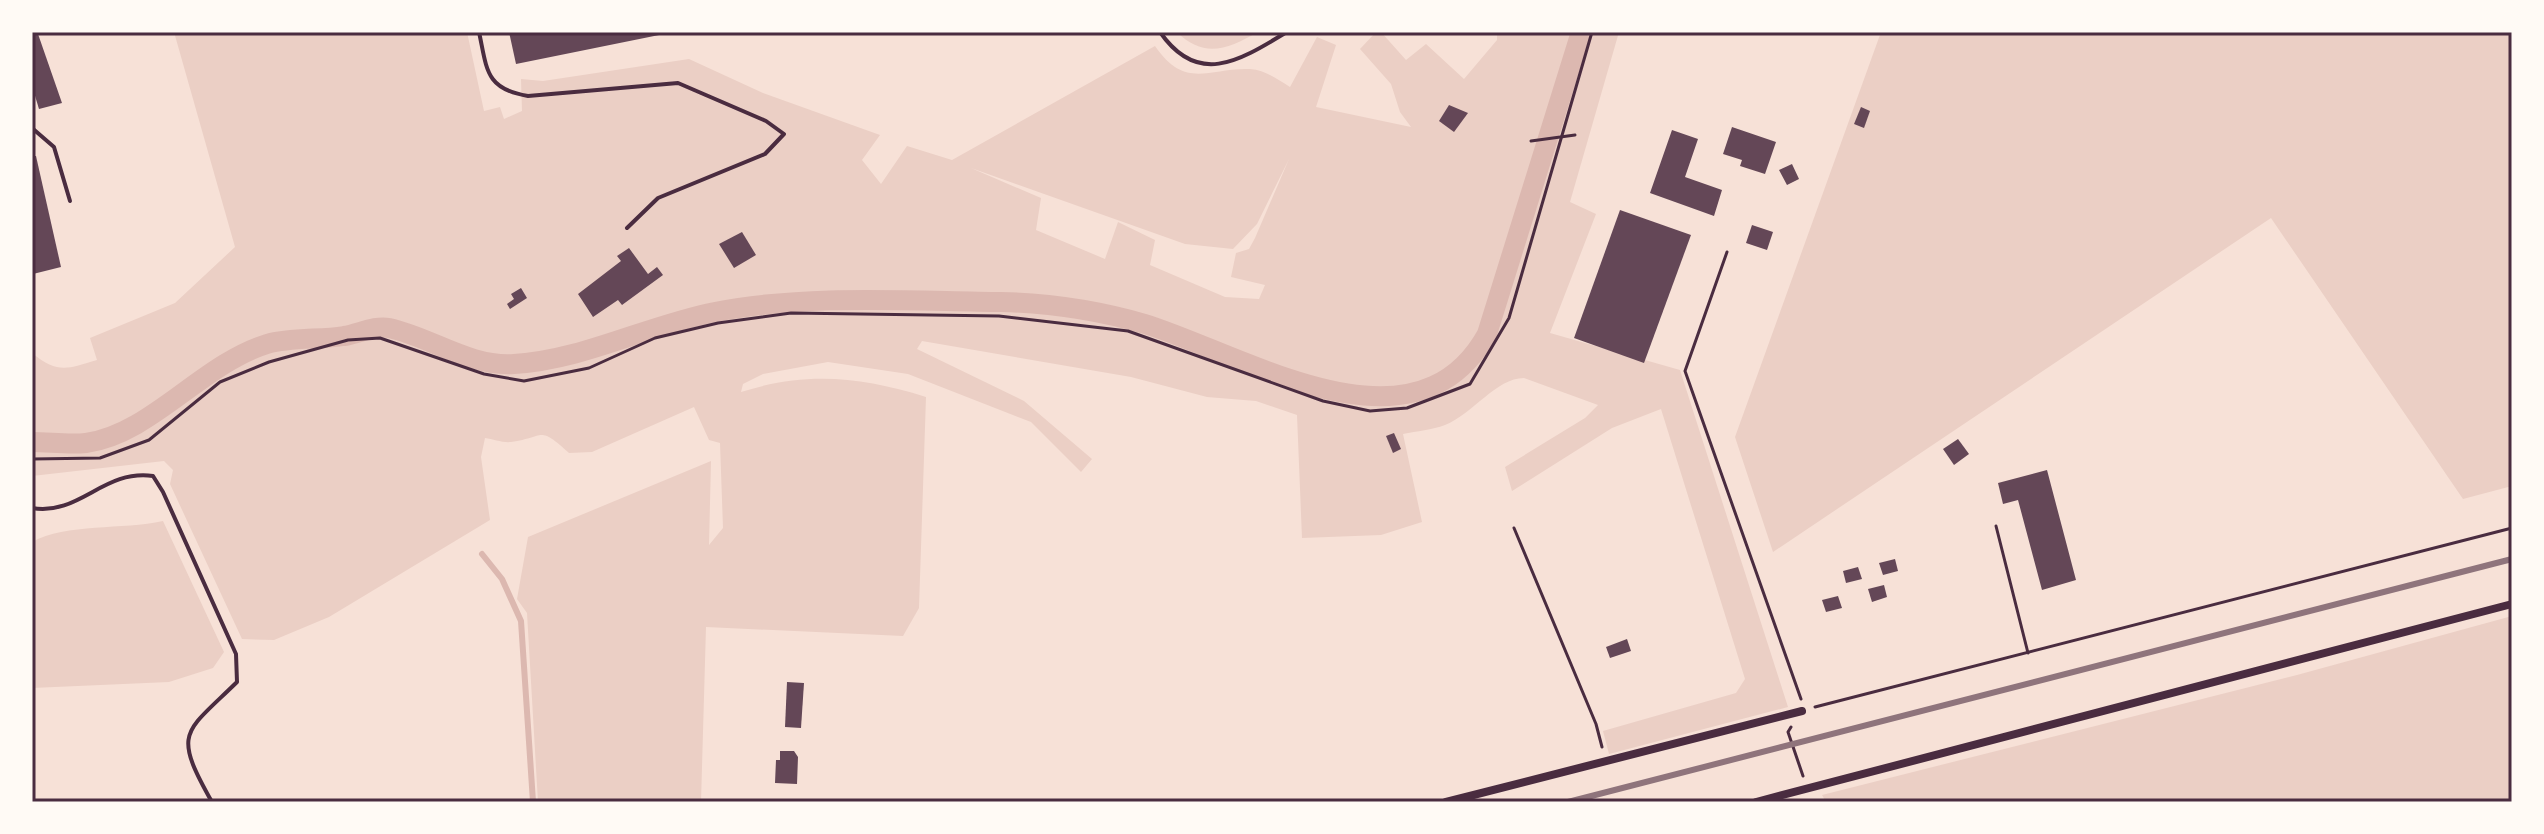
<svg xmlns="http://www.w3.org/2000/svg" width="2544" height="834" font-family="Commissioner,sans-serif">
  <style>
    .green { fill: #ebcfc5; fill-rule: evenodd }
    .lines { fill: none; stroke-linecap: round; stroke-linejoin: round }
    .stream { stroke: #dcb8b0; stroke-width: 6 }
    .canal { stroke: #dcb8b0; stroke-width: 20 }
    .building { fill: #644757 }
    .path { stroke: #4a2c40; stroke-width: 3 }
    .service { stroke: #4a2c40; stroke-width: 4 }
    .minor { stroke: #4a2c40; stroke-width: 8 }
    .rail { stroke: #8f747c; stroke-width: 6 }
    .neatline { fill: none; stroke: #4a2c40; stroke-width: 3 }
  </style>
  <rect width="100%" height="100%" fill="#f7e1d7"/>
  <g class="green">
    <path d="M174 32H467L484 111 500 107 504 119 522 111 521 79 543 81 689 59 763 93 880 135 862 160 881 184 907 146 952 160 1155 46C1186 91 1209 67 1250 69 1265 70 1277 79 1290 87L1317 37 1336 45 1316 107 1411 127 1400 112 1391 84 1360 49 1376 32H1381L1406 60 1426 44 1464 79 1497 40V32H1619L1570 202 1596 214 1550 333 1680 370 1788 707 1609 754 1603 731 1736 693 1745 679 1661 409 1612 428 1512 491 1505 467 1585 418 1598 405 1524 378C1496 378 1473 414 1445 425 1432 430 1417 431 1403 434L1422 522 1381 535 1302 538 1297 415 1256 401 1207 397 1131 377 922 341 917 349 1024 401 1092 459 1081 472 1031 422 908 374 828 362 763 374 743 384 741 392C807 371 861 377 926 397L919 608 903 636 706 627 701 802H538L527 613 517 599 528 537 711 461 709 545 723 528 720 443 709 440 694 407 592 452 569 453C537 424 545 438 511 442 503 443 493 439 485 438L481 457 490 520 329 617 274 640 242 639 170 484 173 470 164 461 32 476V353C58 374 67 369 97 360L90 338 175 303 235 247ZM1289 159 1255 238 1249 249 1236 253 1231 277 1265 285 1259 299 1225 297 1150 265 1155 240 1118 222 1105 259 1036 230 1041 198 971 168 1185 244 1233 249 1257 224Z"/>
    <path d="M1177 32H1258C1228 49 1204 59 1177 32Z"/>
    <polygon points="1881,32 2512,32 2512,486 2463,499 2271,218 1773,552 1735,437"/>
    <path d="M163 521 224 652 213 668 169 682 32 688V542C66 523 123 530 163 521Z"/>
    <polygon points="2512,616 2512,802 1826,802 1822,795 2297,675"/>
  </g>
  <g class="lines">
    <polyline class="stream" points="482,554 502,579 521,621 533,802"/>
    <path class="canal" d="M32 442C49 442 69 445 86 443 151 434 202 364 267 344 291 337 320 340 344 336 358 334 375 325 389 328 431 337 469 367 514 364 583 360 648 325 715 312 807 294 907 301 1001 302 1048 303 1100 311 1145 324 1245 355 1415 464 1487 334L1581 32"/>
  </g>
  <g class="building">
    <polygon points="509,32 669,32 669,33 516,64"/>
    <polygon points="38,34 62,103 39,109 32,86 32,36"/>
    <polygon points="1449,105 1468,113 1454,132 1439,121"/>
    <polygon points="1861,107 1870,111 1864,128 1854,124"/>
    <polygon points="1732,127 1776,142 1765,174 1740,166 1742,160 1723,154"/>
    <polygon points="1672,130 1698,139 1685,177 1722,190 1714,216 1650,193"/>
    <polygon points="32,156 36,156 61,267 33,274"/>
    <polygon points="1792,164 1799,179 1787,185 1779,170"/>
    <polygon points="1620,210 1691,235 1644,363 1574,338"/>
    <polygon points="1752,225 1773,232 1767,250 1746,243"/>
    <polygon points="742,232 756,255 734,268 719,244"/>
    <polygon points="629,248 648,274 657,267 663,275 622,305 618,300 593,317 578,294 621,261 617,256"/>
    <polygon points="521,288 527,298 510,309 507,304 514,299 511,294"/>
    <polygon points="1394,433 1401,449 1393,453 1386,436"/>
    <polygon points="1958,439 1969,454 1954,465 1943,449"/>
    <polygon points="2047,470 2076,580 2042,590 2018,500 2003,504 1998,483"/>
    <polygon points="1895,559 1898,571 1883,575 1879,563"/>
    <polygon points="1858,567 1862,579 1846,583 1843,571"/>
    <polygon points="1884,585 1887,597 1872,602 1868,589"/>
    <polygon points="1838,596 1842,608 1826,612 1822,600"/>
    <polygon points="1627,639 1631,651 1610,658 1606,647"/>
    <polygon points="787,682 804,683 801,728 785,727"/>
    <polygon points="780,751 794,751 798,757 797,784 775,783 776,760 780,760"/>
  </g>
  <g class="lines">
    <g class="path">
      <polyline points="1531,141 1575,135"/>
      <polyline points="1727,252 1685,371 1801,699"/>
      <polyline points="32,459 100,458 149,440 220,382 269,362 348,340 380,338 484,374 524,381 589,368 655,338 718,323 791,313 999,316 1128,331 1323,401 1370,411 1407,408 1470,384 1509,318 1592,32"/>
      <polyline points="1996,526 2028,653"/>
      <polyline points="1514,528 1596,724 1602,747"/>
      <polyline points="1815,707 2512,528"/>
      <polyline points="1791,727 1788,732 1803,776"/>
    </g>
    <g class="service">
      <path d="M479 32C487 69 485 89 528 96L678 83 766 121 784 134 765 154 658 198 627 228"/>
      <path d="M1160 32C1198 87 1239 61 1287 32"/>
      <polyline points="32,128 54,147 70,201"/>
      <path d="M32 508C80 516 103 469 153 476L163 492 236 654 237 682C184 734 172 731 212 802"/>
    </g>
    <g class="minor">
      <polyline points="1446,802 1802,711"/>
      <polyline points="1756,802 2512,604"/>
    </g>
    <polyline class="rail" points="1568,802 2512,559"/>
  </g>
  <rect width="2544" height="834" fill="none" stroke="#fffaf5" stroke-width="68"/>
  <rect x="34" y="34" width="2476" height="766" class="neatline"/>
</svg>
